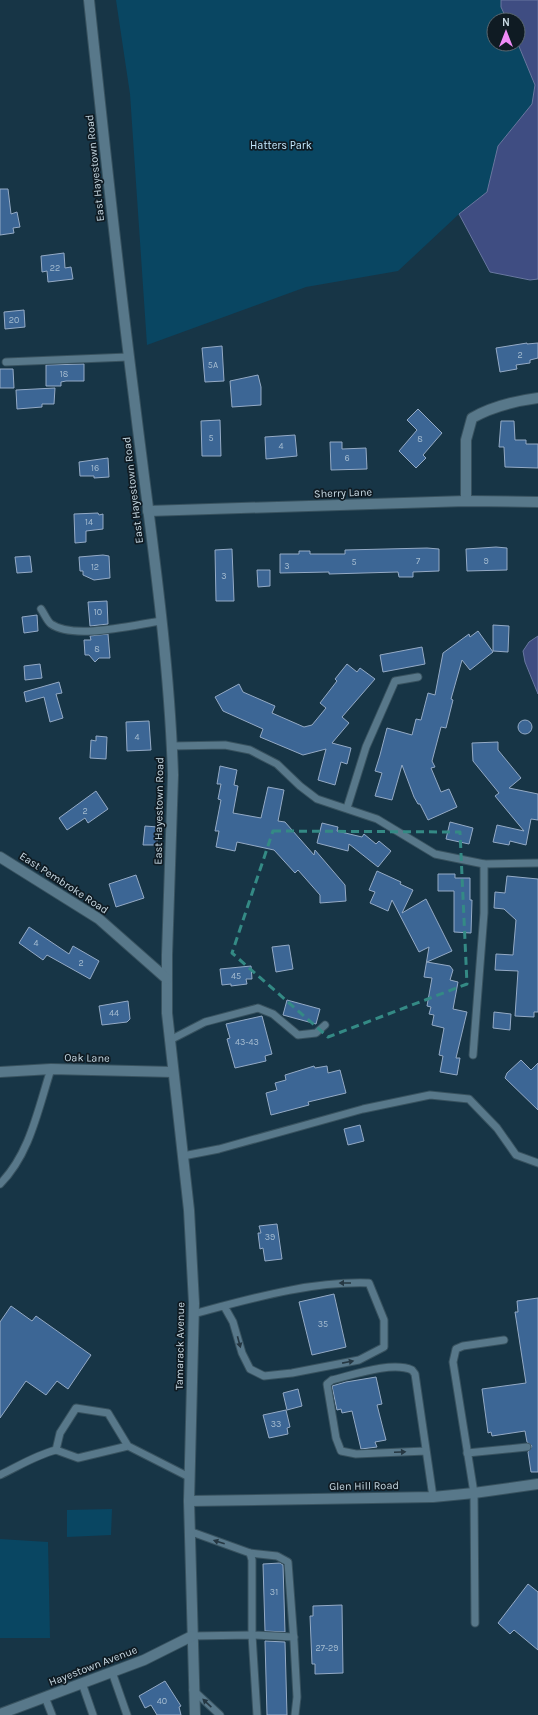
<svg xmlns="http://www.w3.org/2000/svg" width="538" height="1715" font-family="Karla,sans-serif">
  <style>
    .green { fill: #094662 }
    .water { fill: #3f4d82; stroke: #68779f }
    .building { fill: #3c6695; stroke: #94aac5 }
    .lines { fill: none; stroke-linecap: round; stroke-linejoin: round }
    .lane-casing { stroke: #38525f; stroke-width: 9 }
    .street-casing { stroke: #38525f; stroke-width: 12 }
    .secondary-casing { stroke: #38525f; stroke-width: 12 }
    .lane { stroke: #58788a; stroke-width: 7 }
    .street { stroke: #58788a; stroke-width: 10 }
    .secondary { stroke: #58788a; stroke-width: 10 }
    .oneway { fill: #253742 }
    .marked { fill: none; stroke: #348a85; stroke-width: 3; stroke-dasharray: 8 5; stroke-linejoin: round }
    .labels { text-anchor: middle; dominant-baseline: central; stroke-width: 3.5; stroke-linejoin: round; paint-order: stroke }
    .number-label { font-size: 9px; fill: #a5bcd0 }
    .park-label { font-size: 11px; fill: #c5e9fe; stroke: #0f1b23 }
    .street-label { font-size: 11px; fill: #c8d9e3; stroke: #0f1b23 }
  </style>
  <rect width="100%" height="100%" fill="#173546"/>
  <g class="green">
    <polygon points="116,0 501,0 501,7 507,20 494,20 494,44 518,44 535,85 532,104 498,146 487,192 459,214 398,271 306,287 147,345 130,94"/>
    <polygon points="112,1509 111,1535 67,1537 67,1510"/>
    <polygon points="0,1539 48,1542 50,1638 0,1638"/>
  </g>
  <g class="water">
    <polygon points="501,0 538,0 538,279 530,280 490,272 459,214 487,192 498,146 532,104 535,85 518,44 518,20 507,20 501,7"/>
    <polygon points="538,636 538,694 525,662 523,651 529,642"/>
  </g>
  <g class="building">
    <polygon points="0,189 8,189 11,214 17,212 20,227 13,228 14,233 0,235"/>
    <polygon points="64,253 65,268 71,267 73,279 48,282 47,271 42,272 41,256"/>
    <polygon points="24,310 25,327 5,329 4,312"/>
    <polygon points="527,343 527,344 538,343 538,358 530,360 530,363 516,365 517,369 500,372 496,348"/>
    <polygon points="222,346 224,381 205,382 202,348"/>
    <polygon points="84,364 84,381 66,381 61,382 61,386 46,386 46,365"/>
    <polygon points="0,369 13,369 14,388 0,388"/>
    <polygon points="258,375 261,387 261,405 232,407 230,381"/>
    <polygon points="55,388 54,404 42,404 42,407 17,409 16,390"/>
    <polygon points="418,409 442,433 423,455 426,458 416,468 399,451 417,430 407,420"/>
    <polygon points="220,420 221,456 202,456 201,421"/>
    <polygon points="501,421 514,421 515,440 526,440 526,444 538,444 538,468 505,467 504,447 499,447"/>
    <polygon points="295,435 297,456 266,459 265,437"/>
    <polygon points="330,442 342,442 342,449 366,448 367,469 331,470"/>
    <polygon points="108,458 109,477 94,478 94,476 80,476 79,462"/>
    <polygon points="98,513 99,515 103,514 103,529 86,531 86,542 75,543 74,514"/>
    <polygon points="496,547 507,548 507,570 467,571 466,549"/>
    <polygon points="427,548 439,549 439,571 413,572 413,577 399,577 398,572 329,574 329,572 280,573 280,554 299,554 299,551 310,551 310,554 345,554 345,550"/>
    <polygon points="232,549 234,601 216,601 215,550"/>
    <polygon points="103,555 109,556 110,578 94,580 83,575 83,571 80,571 79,557"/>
    <polygon points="30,556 32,572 17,573 15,557"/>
    <polygon points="257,570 270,570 270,586 258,587"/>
    <polygon points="107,601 108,624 90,626 88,602"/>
    <polygon points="37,615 38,631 24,633 22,617"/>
    <polygon points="493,625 509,626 508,652 493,651"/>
    <polygon points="478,631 493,652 470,670 462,660 451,699 453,700 446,728 441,727 432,761 435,767 431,768 441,792 449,789 457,807 428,820 420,804 418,804 414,797 402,765 392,800 375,796 382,773 375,771 380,755 387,728 412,735 416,719 421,720 428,693 435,695 443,653 469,634 470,637"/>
    <polygon points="108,634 110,658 99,658 95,662 89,655 85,655 84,640 91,640 90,636"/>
    <polygon points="422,647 425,664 383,672 380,655"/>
    <polygon points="40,664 42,678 25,680 24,666"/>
    <polygon points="347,664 357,672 360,668 375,679 342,717 349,723 332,743 351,748 347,764 341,762 335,785 318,780 326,749 303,755 260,737 263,729 223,711 215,697 239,684 243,692 275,706 272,713 304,727 312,725 326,708 320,703 337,681 335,679"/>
    <polygon points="59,682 62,693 56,694 63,718 50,722 44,697 26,702 24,692"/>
    <circle cx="525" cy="727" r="7"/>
    <polygon points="149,721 151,750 127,751 126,722"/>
    <polygon points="96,736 107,737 106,759 90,758 91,740 96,741"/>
    <polygon points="498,742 498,750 521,778 509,788 538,794 538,820 531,819 526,845 510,841 509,845 493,842 497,825 524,831 495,796 499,793 473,761 472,743"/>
    <polygon points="220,766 237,770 234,785 238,786 233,813 261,818 268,787 284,790 278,821 285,822 314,855 315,850 345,885 346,901 320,903 320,895 298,870 295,873 274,850 237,842 235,851 216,847 219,831 215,831 221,800 218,799 221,784 217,784"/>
    <polygon points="96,791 108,809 88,823 85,818 67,830 59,818"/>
    <polygon points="450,822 473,828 469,844 446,839"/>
    <polygon points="322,823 338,827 337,831 362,837 364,834 376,844 379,841 391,851 378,867 349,844 348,851 317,843"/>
    <polygon points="145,826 158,827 157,845 143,845"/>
    <polygon points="377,871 401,882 400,884 413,890 402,913 426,899 452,951 427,962 450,966 453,970 450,980 458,982 453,1009 467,1012 456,1058 460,1058 457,1075 440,1072 443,1056 439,1055 444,1028 432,1025 434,1015 429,1014 431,1007 427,1006 432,978 424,977 429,947 419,952 392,900 388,911 370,903 375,892 369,890"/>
    <polygon points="438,874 455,874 455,878 470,878 470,900 472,900 471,933 454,932 454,891 438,891"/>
    <polygon points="136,875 144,898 116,907 109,884"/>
    <polygon points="507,876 538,879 538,1012 534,1012 534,1017 515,1016 518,971 495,970 496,954 513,955 516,920 504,909 494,908 495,892 505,893"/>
    <polygon points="29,927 69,954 73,946 99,961 90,979 47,955 43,960 19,943"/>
    <polygon points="289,945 293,969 276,972 272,947"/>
    <polygon points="251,966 252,979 246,979 247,984 231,986 231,984 222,985 220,969"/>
    <polygon points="287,1000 320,1009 316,1024 283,1015"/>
    <polygon points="128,1001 130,1019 127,1022 102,1025 99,1006"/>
    <polygon points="494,1012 511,1014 510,1030 493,1028"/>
    <polygon points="262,1016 272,1054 265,1056 266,1061 235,1068 227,1039 230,1038 226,1024"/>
    <polygon points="521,1060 531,1070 538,1063 538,1110 505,1078 507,1073"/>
    <polygon points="314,1066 315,1068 327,1066 328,1073 340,1070 346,1093 308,1102 309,1105 271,1115 266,1093 277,1090 275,1083 286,1080 285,1075"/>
    <polygon points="360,1125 364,1141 348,1145 344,1129"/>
    <polygon points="277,1224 282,1259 265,1261 263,1248 260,1249 258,1233 261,1233 259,1226"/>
    <polygon points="334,1294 346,1347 312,1355 299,1302"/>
    <polygon points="538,1298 538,1472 531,1472 528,1452 532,1446 527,1442 525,1431 492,1436 491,1432 488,1433 482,1389 526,1383 515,1312 518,1312 517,1301"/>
    <polygon points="11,1306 32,1321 36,1316 91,1355 68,1389 57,1381 46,1395 26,1381 0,1418 0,1322"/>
    <polygon points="376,1377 382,1404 377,1405 386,1440 375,1442 377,1447 361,1449 352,1411 342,1413 341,1409 337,1410 332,1386 346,1382"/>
    <polygon points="298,1389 302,1406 287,1410 283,1393"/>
    <polygon points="286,1410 290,1427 287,1428 288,1434 269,1438 263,1415"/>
    <polygon points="280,1563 283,1565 285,1632 265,1631 263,1564"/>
    <polygon points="528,1584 538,1592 538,1650 514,1630 510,1634 498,1623"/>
    <polygon points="342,1605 343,1673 315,1674 315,1664 312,1664 310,1616 313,1616 313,1606"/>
    <polygon points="265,1641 285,1642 287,1715 267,1715"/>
    <polygon points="165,1681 181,1706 179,1707 181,1715 157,1715 151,1705 145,1708 139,1696"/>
  </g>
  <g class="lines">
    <g class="lane-casing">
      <g id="lane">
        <polyline points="6,362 128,357"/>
        <path d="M41 609C44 613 47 621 51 624 74 640 133 625 161 621"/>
        <polyline points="172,746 225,745 250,750 277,764 300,786 317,799 377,819 435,854 484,864 538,863"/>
        <polyline points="347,808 366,747 395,681 418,677"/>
        <polyline points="170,1040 205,1022 258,1008 273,1014 298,1035 316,1033 325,1025"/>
        <polyline points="473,1055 484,913 484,864"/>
        <polyline points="183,1156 219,1149 363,1109 430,1095 469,1099 497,1128 516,1155 538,1163"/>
        <path d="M0 1184C30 1154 38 1109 51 1069"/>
        <path d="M193 1314C250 1299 310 1281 369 1283L384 1320V1347L359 1360 292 1373 264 1376 250 1369 242 1353 233 1322 224 1306"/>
        <polyline points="128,1446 78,1458 56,1450 60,1433 76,1408 108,1413 128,1446 189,1477"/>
        <path d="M426 1451 356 1454 341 1451 336 1438 327 1384 332 1380C353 1375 392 1361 412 1370L415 1374C421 1415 427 1456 433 1497"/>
        <polyline points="467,1453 527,1447"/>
        <path d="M0 1475C19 1466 36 1455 56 1450"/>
        <polyline points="189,1531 250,1553 277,1556 288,1562 294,1642 297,1697 295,1715"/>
        <polyline points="250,1553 252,1560 252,1635 294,1637"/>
        <polyline points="475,1623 474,1493 453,1362 456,1349 463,1346 504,1340"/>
        <polyline points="192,1636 252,1635 257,1715"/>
        <polyline points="112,1672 127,1715"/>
        <polyline points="82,1683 93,1715"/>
        <polyline points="193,1690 220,1715"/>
        <polyline points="45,1697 52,1715"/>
      </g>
    </g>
    <g class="street-casing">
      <g id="street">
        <path d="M466 501V440L472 418C493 406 515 401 538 398"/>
        <polyline points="148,511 466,501 538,502"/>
        <polyline points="0,1072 51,1069 173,1072"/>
        <polyline points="189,1501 433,1497 474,1493 538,1484"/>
      </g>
    </g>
    <g class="secondary-casing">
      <g id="secondary">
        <path d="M89 0C103 132 117 265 134 397 149 522 169 648 173 775L167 955V1013L189 1210 194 1303 189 1501 195 1715"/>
        <polyline points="0,857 99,919 167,979"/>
        <polyline points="0,1714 144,1660 192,1636"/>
      </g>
    </g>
    <use href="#lane" class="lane"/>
    <use href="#street" class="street"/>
    <use href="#secondary" class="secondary"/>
  </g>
  <defs><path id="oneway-solid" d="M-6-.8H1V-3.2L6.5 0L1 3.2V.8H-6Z"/></defs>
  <g class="oneway">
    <use href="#oneway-solid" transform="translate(345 1283) rotate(180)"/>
    <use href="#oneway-solid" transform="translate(239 1342) rotate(75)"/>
    <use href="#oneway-solid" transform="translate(348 1362) rotate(-11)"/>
    <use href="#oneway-solid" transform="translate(400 1452) rotate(-3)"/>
    <use href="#oneway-solid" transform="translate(219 1542) rotate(-162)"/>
    <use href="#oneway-solid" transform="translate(207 1703) rotate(-137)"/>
  </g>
  <path class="marked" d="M273 831 460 832 467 984 328 1037 232 953Z"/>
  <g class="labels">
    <g class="number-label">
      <text x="55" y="268">22</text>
      <text x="14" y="320">20</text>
      <text x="520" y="355">2</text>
      <text x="213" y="365">5A</text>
      <text x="64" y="374">18</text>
      <text x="211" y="438">5</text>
      <text x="420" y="439">8</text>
      <text x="281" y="446">4</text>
      <text x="347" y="458">6</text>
      <text x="95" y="468">16</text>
      <text x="89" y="522">14</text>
      <text x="418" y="561">7</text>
      <text x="486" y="561">9</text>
      <text x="354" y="562">5</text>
      <text x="287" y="566">3</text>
      <text x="95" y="567">12</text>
      <text x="224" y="576">3</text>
      <text x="98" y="612">10</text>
      <text x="97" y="649">8</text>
      <text x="137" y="737">4</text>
      <text x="85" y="811">2</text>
      <text x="36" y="943">4</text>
      <text x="81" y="963">2</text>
      <text x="236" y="976">45</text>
      <text x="114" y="1013">44</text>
      <text x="247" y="1042">43-43</text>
      <text x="270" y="1237">39</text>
      <text x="323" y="1324">35</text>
      <text x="276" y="1424">33</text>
      <text x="274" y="1592">31</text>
      <text x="327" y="1648">27-29</text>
      <text x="162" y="1701">40</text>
    </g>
    <g class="park-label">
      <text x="281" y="145">Hatters Park</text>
    </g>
    <g class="street-label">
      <text transform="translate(95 168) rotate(-96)">East Hayestown Road</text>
      <text transform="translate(133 490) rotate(-97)">East Hayestown Road</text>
      <text transform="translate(343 493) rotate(-2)">Sherry Lane</text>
      <text transform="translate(159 811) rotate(-89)">East Hayestown Road</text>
      <text transform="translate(64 883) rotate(33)">East Pembroke Road</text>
      <text transform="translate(87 1058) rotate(1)">Oak Lane</text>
      <text transform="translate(180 1346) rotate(-89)">Tamarack Avenue</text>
      <text transform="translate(364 1486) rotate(-1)">Glen Hill Road</text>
      <text transform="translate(93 1666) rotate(-21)">Hayestown Avenue</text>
    </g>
  </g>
  <g transform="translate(506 32)"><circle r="19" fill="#0f1b23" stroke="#596770"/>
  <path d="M0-3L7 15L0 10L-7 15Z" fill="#ef8bf6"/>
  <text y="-6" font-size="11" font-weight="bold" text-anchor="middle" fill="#c8d9e3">N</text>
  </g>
</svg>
